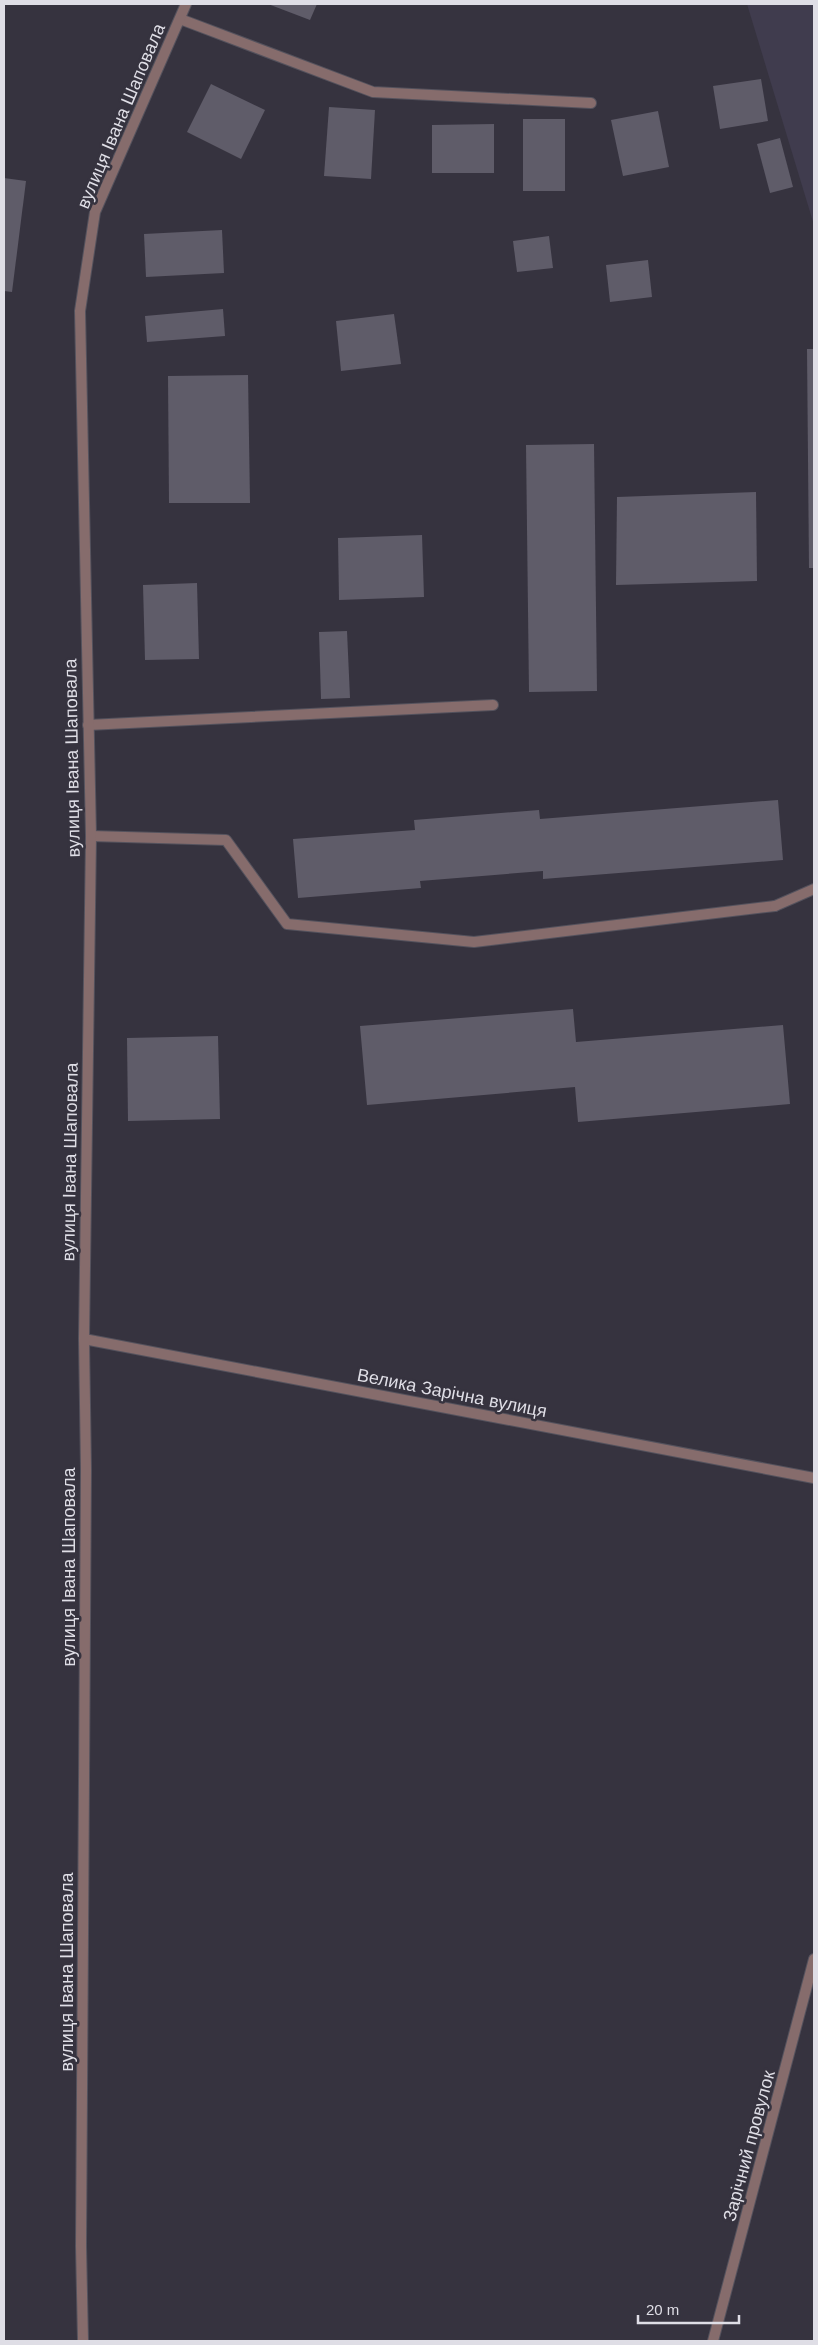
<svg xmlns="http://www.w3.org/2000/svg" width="818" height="2345" font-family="Arial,sans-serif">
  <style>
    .built { fill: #403c4e }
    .building { fill: #5f5c69 }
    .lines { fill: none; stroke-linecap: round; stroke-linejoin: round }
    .service-casing { stroke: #54525d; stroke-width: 12 }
    .minor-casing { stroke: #54525d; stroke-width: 12 }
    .service { stroke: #866c6c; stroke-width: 10 }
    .minor { stroke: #866c6c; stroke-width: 10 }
    .labels { text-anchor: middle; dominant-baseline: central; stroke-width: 5; stroke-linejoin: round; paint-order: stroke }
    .street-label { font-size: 18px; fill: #dfdee6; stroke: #36333f }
  </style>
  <rect width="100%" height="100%" fill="#36333f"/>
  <polygon class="built" points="747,4 814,4 814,225"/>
  <g class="building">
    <polygon points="268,4 317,4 310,20"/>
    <polygon points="761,79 768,121 720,129 713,86"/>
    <polygon points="211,84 265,110 241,159 187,132"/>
    <polygon points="329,107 375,110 371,179 324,176"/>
    <polygon points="658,111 669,167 623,176 611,120"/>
    <rect x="523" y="119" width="42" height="72"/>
    <polygon points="494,124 494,173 432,173 432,125"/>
    <polygon points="780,138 793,187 770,193 757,144"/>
    <polygon points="4,178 26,181 12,292 4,291"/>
    <polygon points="222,230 224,273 146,277 144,234"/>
    <polygon points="549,236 553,268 517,272 513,241"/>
    <polygon points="648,260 652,297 610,302 606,265"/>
    <polygon points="223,309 225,336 147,342 145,316"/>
    <polygon points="394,314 401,364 341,371 336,321"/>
    <polygon points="807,349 814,349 814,568 809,568"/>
    <polygon points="248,375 250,503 169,503 168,376"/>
    <polygon points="594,444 597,691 529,692 526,445"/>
    <polygon points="756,492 757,581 616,585 617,497"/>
    <polygon points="422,535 424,597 339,600 338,538"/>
    <polygon points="197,583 199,659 145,660 143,585"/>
    <polygon points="347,631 350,698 321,699 319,632"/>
    <polygon points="778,800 783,860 543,879 543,871 420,881 421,888 298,898 293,839 415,830 414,820 539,810 540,819"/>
    <polygon points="573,1009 576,1042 783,1025 790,1104 578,1122 575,1087 367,1105 360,1026"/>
    <polygon points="218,1036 220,1119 128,1121 127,1038"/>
  </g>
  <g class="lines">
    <g class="service-casing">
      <g id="service">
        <polyline points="180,19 373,92 591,103"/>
        <polyline points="91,836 226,840 287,924 474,942 775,906"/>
      </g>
    </g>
    <g class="minor-casing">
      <g id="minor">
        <polyline points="88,725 493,705"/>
        <polyline points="775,906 814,889"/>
        <polyline points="84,1339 814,1478"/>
        <polyline points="83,2341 81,2246 86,1470 84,1339 91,836 80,311 95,212 186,4"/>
        <polyline points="713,2341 814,1959"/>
      </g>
    </g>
    <use href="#service" class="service"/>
    <use href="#minor" class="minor"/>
  </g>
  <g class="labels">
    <g class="street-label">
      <text transform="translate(121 116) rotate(-67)">вулиця Івана Шаповала</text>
      <text transform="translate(72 758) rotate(-91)">вулиця Івана Шаповала</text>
      <text transform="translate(70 1162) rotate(-89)">вулиця Івана Шаповала</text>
      <text transform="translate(452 1393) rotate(11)">Велика Зарічна вулиця</text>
      <text transform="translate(69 1567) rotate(-90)">вулиця Івана Шаповала</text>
      <text transform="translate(67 1972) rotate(-90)">вулиця Івана Шаповала</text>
      <text transform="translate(749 2146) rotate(-75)">Зарічний провулок</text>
    </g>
  </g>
  <rect width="818" height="2345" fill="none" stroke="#dfdee6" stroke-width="10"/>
  <path d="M638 2315v8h101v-8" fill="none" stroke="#dfdee6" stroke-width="2.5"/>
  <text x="646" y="2315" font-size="15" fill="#dfdee6" stroke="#36333f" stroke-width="4" paint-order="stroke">20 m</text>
</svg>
